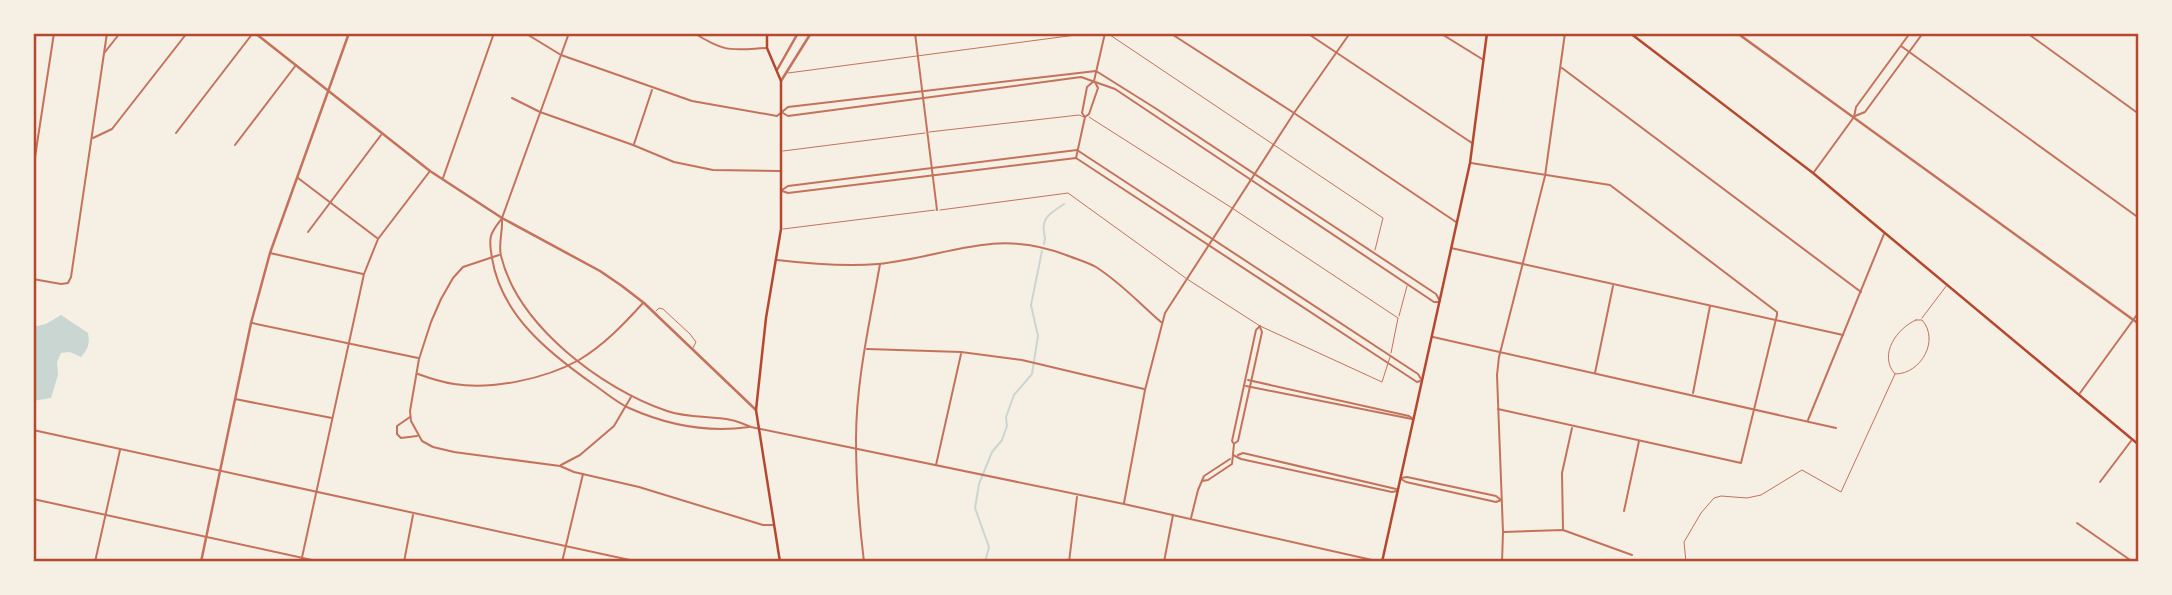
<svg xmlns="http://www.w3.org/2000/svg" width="2172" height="595" font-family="'Golos Text',sans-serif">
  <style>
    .water { fill: #c9d6d2 }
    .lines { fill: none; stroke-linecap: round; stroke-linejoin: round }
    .stream { stroke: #c9d6d2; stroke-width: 2 }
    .service { stroke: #c5725c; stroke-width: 1 }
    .minor { stroke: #c5725c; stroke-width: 2 }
    .tertiary { stroke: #c5725c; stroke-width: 2.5 }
    .secondary { stroke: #b5482f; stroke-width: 2.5 }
    .neatline { fill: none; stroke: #b5482f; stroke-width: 2.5 }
  </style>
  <rect width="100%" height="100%" fill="#f6efe4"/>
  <path class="water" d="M61 315 88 333C90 344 88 349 81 357L70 352 61 353 57 362 58 375 51 398 33 401V327L46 324Z"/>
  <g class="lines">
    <g class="stream">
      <path d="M1044 244C1046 233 1045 242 1044 232 1041 217 1054 211 1064 204"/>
      <polyline points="985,562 989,547 975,508 979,484 992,452 1002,440 1007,426 1006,417 1014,395 1032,374 1038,336 1031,305 1042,251"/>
    </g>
    <g class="service">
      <polyline points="1107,33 1383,218 1375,250"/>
      <polyline points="788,73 1091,33"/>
      <polyline points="1089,117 1232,208 1398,318 1391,353"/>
      <polyline points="929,132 1079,115 1084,117"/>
      <polyline points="783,151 925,133"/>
      <polyline points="940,210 1068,193 1187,279 1260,326 1382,382 1390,357"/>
      <polyline points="783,229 935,210"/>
      <polyline points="656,311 659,308 663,309 690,334 696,342 693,348"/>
      <polyline points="1399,316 1407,286"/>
      <polyline points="1922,318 1947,285"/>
      <path d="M1916 320H1922C1940 340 1921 374 1895 374 1878 355 1897 328 1916 320Z"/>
      <polyline points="1686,562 1684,542 1701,513 1714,498 1721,496 1747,498 1761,495 1802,470 1841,492 1895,374"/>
    </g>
    <g class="minor">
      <polyline points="525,33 561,55 692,101 777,116 788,107 1096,71 1155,108 1436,294 1440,301"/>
      <path d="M569 33 502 218C498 224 493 229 491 236 489 243 491 251 492 258 501 315 549 353 593 384 605 392 616 402 629 408 667 425 707 433 749 427"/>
      <path d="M694 33C726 53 730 50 766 48"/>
      <polyline points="915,33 937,210"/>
      <polyline points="1170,33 1294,113 1456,222"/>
      <polyline points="1307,33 1472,143"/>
      <polyline points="1440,33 1482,59"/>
      <polyline points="2027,33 2139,114"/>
      <polyline points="1901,46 2139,218"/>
      <polyline points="105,52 120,33"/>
      <polyline points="1562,68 1861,292"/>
      <polyline points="512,98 540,112 633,145 674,162 713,170 780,171"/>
      <polyline points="783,113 788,116 1081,77 1115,89 1434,302 1439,302"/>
      <polyline points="1855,116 1865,112 1923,33"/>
      <polyline points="1085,117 1082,113 1087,87 1094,81 1105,33"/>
      <polyline points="176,133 253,33"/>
      <polyline points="93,138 112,129 187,33"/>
      <polyline points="634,144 652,90"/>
      <polyline points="235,145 296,65"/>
      <polyline points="1076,158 1085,117 1089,114 1098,88 1095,82"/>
      <polyline points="1471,163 1610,185 1777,312 1777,315 1741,463 1498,409"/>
      <polyline points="33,170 54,33"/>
      <polyline points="1814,172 1854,117 1856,107 1910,33"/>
      <polyline points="298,178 377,238"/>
      <polyline points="443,178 494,33"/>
      <polyline points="782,190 788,186 1077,150 1418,374 1421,379"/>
      <polyline points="782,191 788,193 1076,158 1388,363 1417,382 1420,381"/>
      <path d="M502 219C503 231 498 244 501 256 518 326 602 389 667 411 687 418 710 416 731 420 737 421 744 424 751 427L1124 504 1381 562"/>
      <polyline points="308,232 381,135"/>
      <polyline points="1451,248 1843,335"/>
      <polyline points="270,253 363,274"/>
      <polyline points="499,255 463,267 453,278 441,299 431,322 419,359 410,411 411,421 422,441 433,447 454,452 560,466 574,472 639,487 763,525 773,525"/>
      <path d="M777 260C811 264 844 267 878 264 947 257 995 227 1066 255 1076 259 1087 262 1096 267 1121 283 1139 303 1161 322"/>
      <polyline points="33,279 61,284 68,283 71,277 107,33"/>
      <polyline points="252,323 418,358"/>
      <polyline points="1433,337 1836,428"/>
      <polyline points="867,349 961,352 1022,360 1144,389"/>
      <polyline points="1595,373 1613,286"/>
      <path d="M418 374C429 378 441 382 454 384 492 390 545 379 579 360 604 345 624 324 643 303"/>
      <polyline points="1248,380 1409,416 1412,418"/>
      <polyline points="1246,386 1412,419"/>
      <polyline points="1693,393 1710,306"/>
      <polyline points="2080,393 2139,312"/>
      <polyline points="235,399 332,418"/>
      <polyline points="410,417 397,426 397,434 401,438 417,436"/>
      <polyline points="1808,420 1884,234"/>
      <polyline points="33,430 639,562"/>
      <polyline points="1235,443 1238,441 1262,332 1260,327"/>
      <polyline points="1233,455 1241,459 1392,492 1397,491"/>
      <polyline points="1238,455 1243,453 1396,489"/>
      <polyline points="561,465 580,455 614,426 631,397"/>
      <polyline points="936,465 961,354"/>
      <polyline points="1401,478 1407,477 1496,496 1501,500"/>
      <polyline points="1401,479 1406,482 1496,502 1501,500"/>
      <polyline points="1202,481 1208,480 1232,464 1234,444 1232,441 1256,330 1260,326"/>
      <polyline points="2100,482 2131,441"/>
      <polyline points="2138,486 2139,485"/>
      <polyline points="33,499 321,562"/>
      <polyline points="1124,503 1145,390 1165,313 1294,113 1350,33"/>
      <polyline points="1624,511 1639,441"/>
      <polyline points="1191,518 1198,490 1204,476 1230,459"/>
      <polyline points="2077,523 2133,562"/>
      <polyline points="1563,529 1562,473 1572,428"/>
      <polyline points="1504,532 1563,530 1632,555"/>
      <polyline points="95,562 120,450"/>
      <polyline points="301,562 364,274 378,239 430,171"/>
      <polyline points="404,562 413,515"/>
      <polyline points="562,562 583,474"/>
      <path d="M864 562C859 521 856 480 856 439 856 381 870 321 880 264"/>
      <polyline points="1069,562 1077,497"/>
      <polyline points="1164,562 1173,515"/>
      <polyline points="1502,562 1503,532 1497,375 1499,357 1545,176 1565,33"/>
    </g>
    <g class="tertiary">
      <polyline points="255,33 430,171 502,218 600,271 622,286 644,303 756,410"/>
      <polyline points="1737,33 2139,324"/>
      <polyline points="777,70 798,33"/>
      <polyline points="781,81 811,33"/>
      <polyline points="201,562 251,323 270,253 349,33"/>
    </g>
    <g class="secondary">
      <polyline points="767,33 767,48 781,81 781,229 766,318 756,410 780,562"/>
      <polyline points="1630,33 1813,173 2139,445"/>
      <polyline points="1382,562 1470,163 1487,33"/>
    </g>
  </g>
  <rect width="2172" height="595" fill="none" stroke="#f6efe4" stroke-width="70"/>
  <rect x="35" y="35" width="2102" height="525" class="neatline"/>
</svg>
